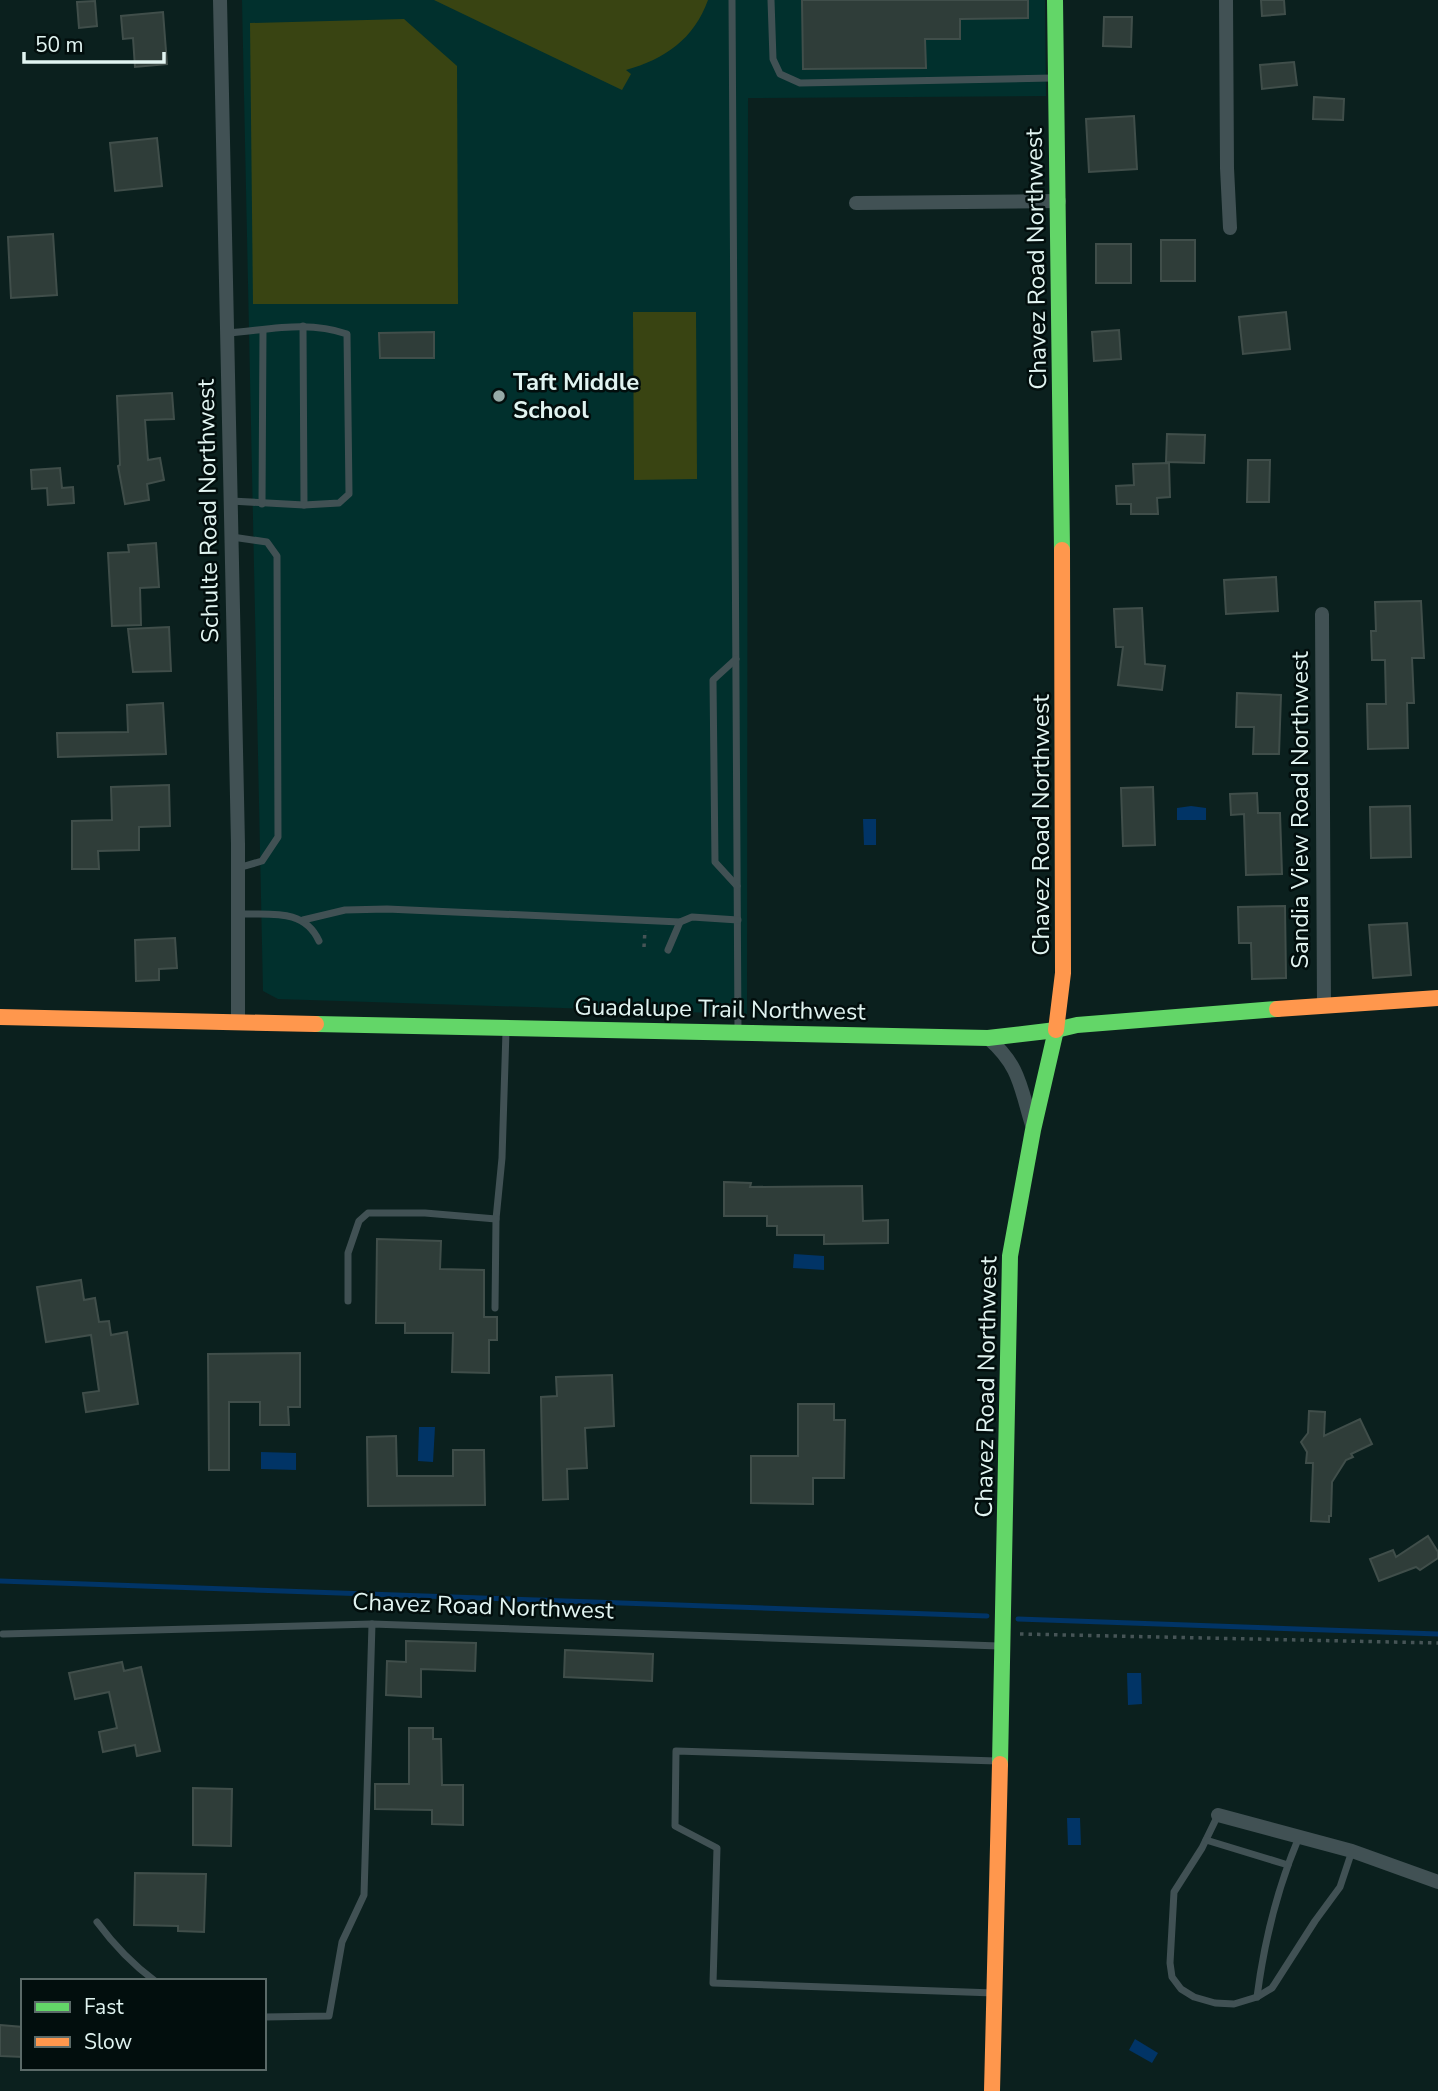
<svg xmlns="http://www.w3.org/2000/svg" width="1438" height="2091" font-family="'Nunito Sans',sans-serif">
  <style>
    .built { fill: #01302d }
    .green { fill: #394412 }
    .water { fill: #013466 }
    .lines { fill: none; stroke-linecap: round; stroke-linejoin: round }
    .stream { stroke: #013466; stroke-width: 5 }
    .building { fill: #2f3d39; stroke: #404e4a; stroke-width: 2 }
    .path { stroke: #465456; stroke-width: 3.5; stroke-dasharray: 3.5 5; stroke-linecap: butt }
    .lane { stroke: #415154; stroke-width: 7 }
    .street { stroke: #415154; stroke-width: 14 }
    .fast { stroke: #63d668; stroke-width: 16 }
    .slow { stroke: #ff974d; stroke-width: 16 }
    .poi-dot { fill: #96aaa7; stroke: #020e0d; stroke-width: 2.5 }
    .labels { text-anchor: middle; dominant-baseline: central; stroke-width: 5; stroke-linejoin: round; paint-order: stroke }
    .street-label { font-size: 24px; fill: #e1f4f1; stroke: #020e0d }
    .poi-label { font-size: 24px; font-weight: bold; fill: #e1f4f1; stroke: #020e0d; text-anchor: start }
  </style>
  <rect width="100%" height="100%" fill="#0b201e"/>
  <polygon class="built" points="242,0 1045,0 1046,96 748,98 747,1014 278,999 263,991"/>
  <g class="green">
    <path d="M434 0H708C694 39 665 59 626 70L631 74 622 90Z"/>
    <polygon points="404,19 457,66 458,304 253,304 250,23"/>
    <polygon points="633,312 696,312 697,479 634,480"/>
  </g>
  <g class="water">
    <polygon points="1191,806 1206,808 1206,820 1177,820 1177,808"/>
    <polygon points="863,819 876,819 876,845 864,845"/>
    <polygon points="794,1254 824,1256 824,1270 793,1268"/>
    <polygon points="419,1427 435,1427 433,1462 418,1461"/>
    <polygon points="261,1452 296,1453 296,1470 261,1469"/>
    <polygon points="1127,1673 1141,1673 1142,1704 1128,1705"/>
    <polygon points="1067,1818 1080,1818 1081,1845 1068,1845"/>
    <polygon points="1135,2039 1158,2053 1152,2063 1129,2050"/>
  </g>
  <g class="lines">
    <g class="stream">
      <polyline points="0,1581 987,1616"/>
      <polyline points="1018,1619 1438,1634"/>
    </g>
  </g>
  <g class="building">
    <polygon points="802,0 1028,0 1028,18 960,19 960,39 925,39 926,68 803,69"/>
    <polygon points="1261,0 1284,0 1285,14 1262,16"/>
    <polygon points="95,1 97,26 79,28 77,2"/>
    <polygon points="163,12 167,64 135,67 133,38 123,39 121,16"/>
    <polygon points="1104,17 1132,17 1131,47 1103,46"/>
    <polygon points="1294,62 1297,85 1262,89 1260,65"/>
    <polygon points="1314,97 1344,99 1343,120 1313,119"/>
    <polygon points="1134,116 1137,169 1089,172 1086,119"/>
    <polygon points="157,138 162,186 115,191 110,143"/>
    <polygon points="53,234 57,295 11,298 8,237"/>
    <rect x="1161" y="240" width="34" height="41"/>
    <rect x="1096" y="244" width="35" height="39"/>
    <polygon points="1286,312 1290,349 1243,354 1239,317"/>
    <polygon points="1119,330 1121,359 1094,361 1092,332"/>
    <polygon points="434,332 434,358 380,358 379,333"/>
    <polygon points="172,393 174,419 145,420 148,460 160,458 164,480 147,484 149,500 125,504 118,466 120,465 117,396"/>
    <polygon points="1167,434 1205,435 1204,463 1166,462"/>
    <polygon points="1248,460 1270,460 1269,502 1247,502"/>
    <polygon points="1169,463 1170,497 1157,498 1158,514 1131,514 1131,504 1117,504 1116,486 1134,485 1133,464"/>
    <polygon points="60,468 62,488 73,487 74,503 48,505 47,488 32,489 31,470"/>
    <polygon points="156,543 159,587 140,588 141,625 112,626 108,553 129,552 128,545"/>
    <polygon points="1276,577 1278,611 1226,614 1224,580"/>
    <polygon points="1421,601 1424,658 1412,658 1414,703 1407,703 1408,748 1368,749 1367,704 1386,704 1385,660 1372,660 1371,631 1376,631 1375,602"/>
    <polygon points="1142,608 1145,664 1165,666 1162,690 1118,685 1123,647 1116,647 1114,609"/>
    <polygon points="169,627 171,671 133,672 128,629"/>
    <polygon points="1237,693 1281,695 1279,754 1253,754 1254,727 1236,727"/>
    <polygon points="163,703 166,754 58,757 57,733 128,732 127,705"/>
    <polygon points="169,785 170,826 139,827 139,850 98,851 99,869 72,869 72,821 112,820 111,787"/>
    <polygon points="1153,787 1155,845 1123,846 1121,788"/>
    <polygon points="1257,793 1258,813 1280,813 1282,874 1246,875 1244,814 1231,815 1230,794"/>
    <polygon points="1410,806 1411,857 1371,858 1370,807"/>
    <polygon points="1285,906 1286,978 1252,979 1251,943 1239,943 1238,907"/>
    <polygon points="1407,923 1411,975 1373,978 1369,925"/>
    <polygon points="175,938 177,968 159,969 159,980 136,981 135,940"/>
    <polygon points="724,1182 751,1183 750,1187 862,1186 863,1221 888,1220 888,1243 824,1244 824,1235 777,1235 777,1226 767,1226 767,1216 724,1216"/>
    <polygon points="377,1239 441,1241 440,1269 484,1270 484,1317 497,1317 497,1340 489,1340 489,1373 452,1372 453,1333 405,1333 405,1323 376,1323"/>
    <polygon points="81,1280 84,1300 95,1298 99,1322 109,1321 111,1335 127,1332 138,1404 86,1412 83,1393 99,1391 91,1335 46,1342 37,1287"/>
    <polygon points="300,1353 300,1407 288,1407 289,1425 260,1425 260,1402 229,1402 229,1470 209,1470 208,1354"/>
    <polygon points="612,1375 614,1426 585,1428 587,1468 567,1469 568,1499 543,1500 541,1397 557,1396 556,1377"/>
    <polygon points="798,1404 834,1404 834,1420 845,1420 844,1478 813,1478 813,1504 751,1503 751,1456 798,1456"/>
    <polygon points="1309,1411 1325,1412 1324,1436 1360,1419 1372,1444 1351,1454 1353,1457 1346,1460 1332,1482 1331,1516 1329,1516 1329,1522 1311,1521 1313,1463 1306,1463 1307,1452 1301,1442 1308,1433"/>
    <polygon points="396,1436 397,1476 453,1476 453,1450 484,1450 485,1505 368,1506 367,1437"/>
    <polygon points="1428,1536 1438,1552 1438,1558 1420,1570 1416,1567 1379,1581 1370,1559 1393,1550 1396,1557"/>
    <polygon points="406,1641 476,1643 475,1671 421,1669 421,1697 386,1695 387,1661 406,1662"/>
    <polygon points="565,1650 653,1654 652,1681 564,1677"/>
    <polygon points="122,1662 124,1671 141,1667 160,1751 137,1756 135,1745 103,1752 99,1732 117,1728 109,1692 75,1699 69,1673"/>
    <polygon points="409,1728 433,1728 433,1739 441,1739 442,1785 463,1785 463,1825 432,1824 432,1810 375,1809 375,1784 409,1784"/>
    <polygon points="193,1788 232,1789 231,1846 193,1845"/>
    <polygon points="135,1873 206,1874 204,1932 178,1931 178,1926 134,1925"/>
    <polygon points="0,2025 23,2027 23,2057 0,2056"/>
  </g>
  <g class="lines">
    <g class="path">
      <polyline points="644,947 645,930"/>
      <polyline points="1020,1634 1438,1643"/>
    </g>
    <g class="lane">
      <polyline points="732,0 738,1031"/>
      <polyline points="771,0 773,59 780,74 800,83 1052,78"/>
      <polyline points="303,326 304,505"/>
      <path d="M227 333C268 330 307 320 347 334L349 494 339 503 304 505 231 501"/>
      <polyline points="262,504 263,330"/>
      <polyline points="232,537 267,542 277,556 278,837 262,861 238,868"/>
      <polyline points="736,659 713,680 715,862 737,886"/>
      <path d="M239 914C271 915 304 908 319 941"/>
      <polyline points="303,920 345,910 387,909 680,922"/>
      <polyline points="668,950 680,922 692,917 738,920"/>
      <polyline points="348,1301 348,1253 359,1221 368,1213 425,1213 496,1219 502,1158 506,1031"/>
      <polyline points="495,1308 496,1219"/>
      <polyline points="3,1634 372,1624 999,1646"/>
      <polyline points="1218,1815 1202,1848 1174,1892 1170,1963 1172,1977 1181,1989 1194,1997 1215,2003 1234,2004 1257,1997 1272,1988 1315,1921 1340,1887 1352,1851"/>
      <polyline points="1206,1840 1288,1865"/>
      <path d="M97 1922C114 1945 132 1964 155 1981"/>
      <polyline points="994,1993 713,1983 717,1848 675,1826 676,1751 997,1761"/>
      <path d="M1257 1997C1264 1942 1277 1889 1299 1837"/>
      <polyline points="264,2017 329,2016 342,1942 364,1895 372,1624"/>
    </g>
    <g class="street">
      <polyline points="220,0 238,844 238,1021"/>
      <polyline points="1226,0 1227,168 1230,228"/>
      <polyline points="856,203 1059,201"/>
      <polyline points="1322,614 1324,1005"/>
      <path d="M988 1038C1020 1066 1020 1086 1032 1125"/>
      <polyline points="1218,1815 1352,1851 1438,1882"/>
    </g>
    <g class="fast">
      <polyline points="1055,0 1062,550"/>
      <polyline points="316,1024 988,1038 1056,1030 1077,1025 1277,1009"/>
      <polyline points="1000,1764 1010,1256 1033,1130 1056,1030"/>
    </g>
    <g class="slow">
      <polyline points="1277,1009 1438,998"/>
      <polyline points="0,1017 316,1024"/>
      <polyline points="1056,1030 1063,973 1062,550"/>
      <polyline points="992,2091 1000,1764"/>
    </g>
  </g>
  <circle class="poi-dot" cx="499" cy="396" r="7"/>
  <g class="labels">
    <g class="street-label">
      <text transform="translate(1036 259) rotate(-91)">Chavez Road Northwest</text>
      <text transform="translate(208 511) rotate(-91)">Schulte Road Northwest</text>
      <text transform="translate(1300 810) rotate(-90)">Sandia View Road Northwest</text>
      <text transform="translate(1041 825) rotate(-90)">Chavez Road Northwest</text>
      <text transform="translate(720 1009) rotate(1)">Guadalupe Trail Northwest</text>
      <text transform="translate(986 1387) rotate(-89)">Chavez Road Northwest</text>
      <text transform="translate(483 1606) rotate(2)">Chavez Road Northwest</text>
    </g>
    <g class="poi-label">
      <text x="513" y="382">Taft Middle<tspan x="513" dy="28">School</tspan></text>
    </g>
  </g>
  <rect x="21" y="1979" width="245" height="91" fill="#020e0d" stroke="#5b6a68" stroke-width="2"/>
  <rect x="35" y="2002" width="35" height="10" fill="#63d668" stroke="#5b6a68" stroke-width="2"/>
  <text x="84" y="2014" font-size="21" fill="#e1f4f1">Fast</text>
  <rect x="35" y="2037" width="35" height="10" fill="#ff974d" stroke="#5b6a68" stroke-width="2"/>
  <text x="84" y="2049" font-size="21" fill="#e1f4f1">Slow</text>
  <path d="M24 52v10h140v-10" fill="none" stroke="#e1f4f1" stroke-width="3.5"/>
  <text x="35" y="52" font-size="21" fill="#e1f4f1" stroke="#020e0d" stroke-width="5" paint-order="stroke">50 m</text>
</svg>
